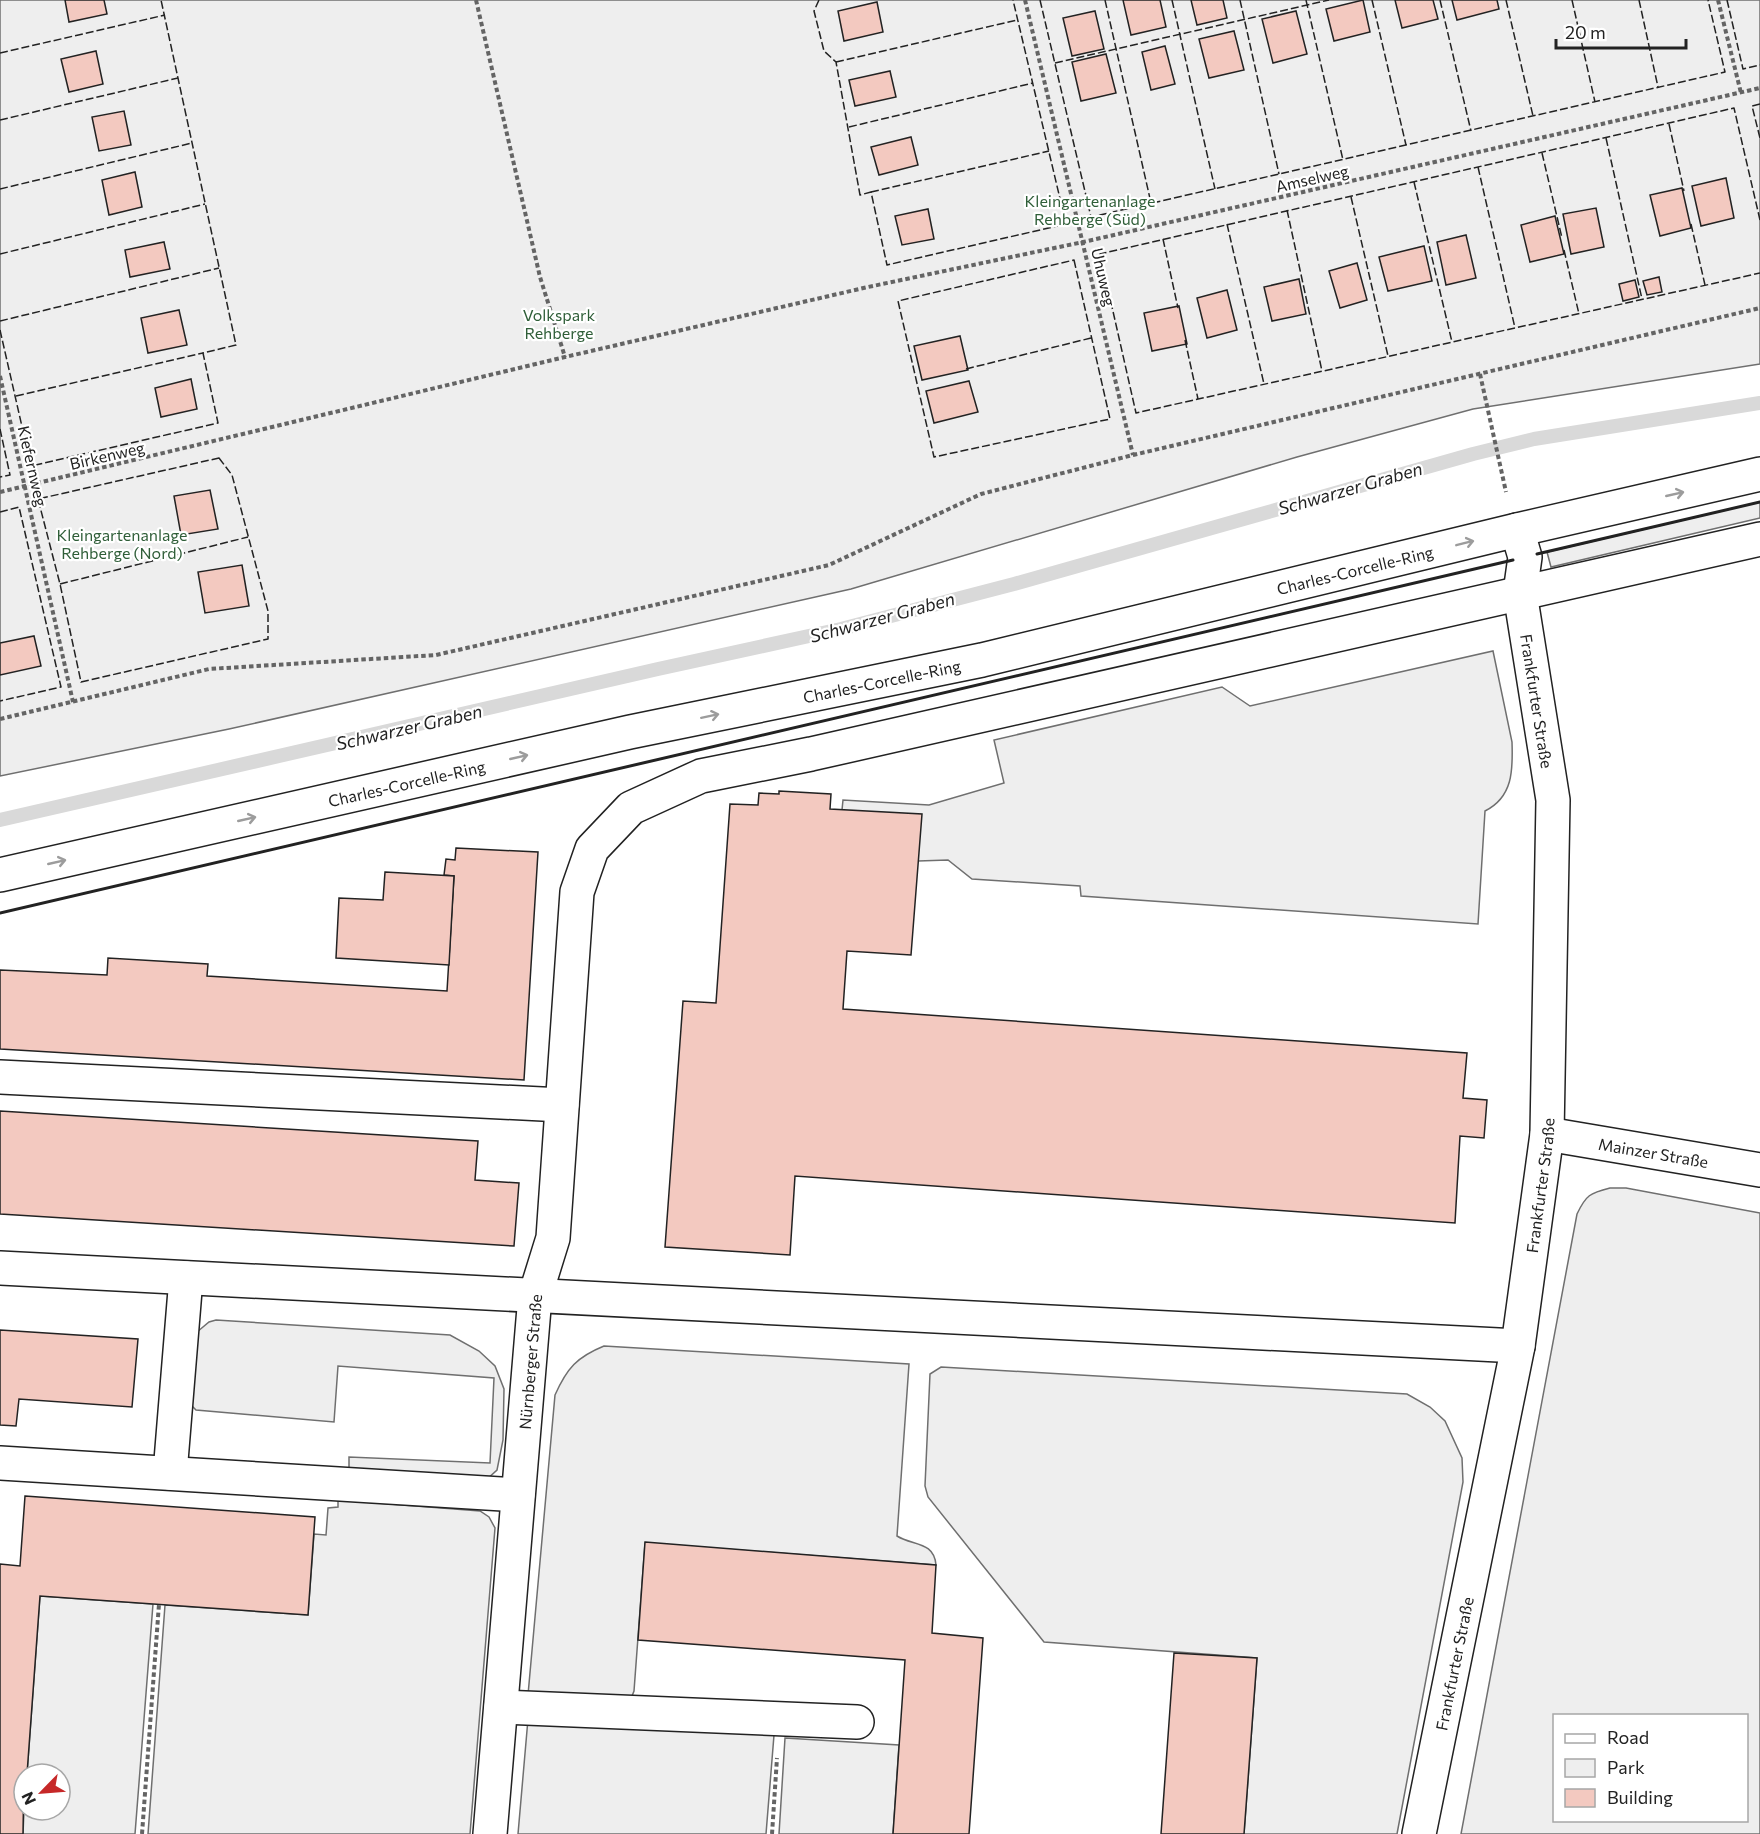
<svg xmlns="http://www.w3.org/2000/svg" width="1760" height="1834" font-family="Commissioner,sans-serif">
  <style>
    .green { fill: #eee; stroke: #6f6f6f; stroke-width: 1.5; fill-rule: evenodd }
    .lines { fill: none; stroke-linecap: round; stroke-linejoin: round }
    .stream { stroke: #d9d9d9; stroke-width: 14 }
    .building { fill: #f3c9c0; stroke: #222; stroke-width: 1.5 }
    .minor-casing { stroke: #222; stroke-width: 36 }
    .path { stroke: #646464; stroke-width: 4; stroke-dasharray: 4.5 3; stroke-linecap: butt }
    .minor { stroke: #fff; stroke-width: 33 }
    .fence { stroke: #222; stroke-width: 1.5; stroke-dasharray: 8 3; stroke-linecap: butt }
    .wall { stroke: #222; stroke-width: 3 }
    .oneway { stroke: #9c9c9c }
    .labels { text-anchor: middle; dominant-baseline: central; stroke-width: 4.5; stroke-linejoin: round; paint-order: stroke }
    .street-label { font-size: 16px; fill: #222; stroke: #fff }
    .park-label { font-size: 16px; fill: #2f5e38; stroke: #fff }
    .water-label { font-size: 18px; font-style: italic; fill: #222; stroke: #fff }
  </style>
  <rect width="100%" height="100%" fill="#fff"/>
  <g class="green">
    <polygon points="0,0 1760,0 1760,364 1473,409 1297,457 851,589 229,729 0,776"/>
    <polygon points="1760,502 1760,518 1551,567 1547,552"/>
    <path d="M1493 651 1512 742C1513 770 1513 797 1485 811L1478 924 1081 896 1080 886 972 879 948 860 918 861 842 810 843 800 929 805 1004 783 994 740 1222 687 1250 706Z"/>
    <path d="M1610 1188H1626L1760 1213V1834H1461L1577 1214C1586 1195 1590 1193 1610 1188ZM1554 1716H1746V1820H1554Z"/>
    <polygon points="216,1320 450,1335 479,1351 495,1366 504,1389 503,1440 497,1470 486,1480 349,1473 349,1457 490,1463 494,1378 338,1366 334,1422 196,1410 191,1405 197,1332 209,1322"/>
    <path d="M604 1346 909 1364 897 1536C913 1546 934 1541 936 1565L645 1543 634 1691 632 1696 528 1695 555 1395C567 1368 577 1357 604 1346Z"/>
    <polygon points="941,1367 1407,1394 1430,1407 1445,1421 1462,1458 1463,1482 1397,1834 1244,1834 1257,1658 1044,1642 928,1497 925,1486 930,1374"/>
    <polygon points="338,1500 480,1511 489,1517 495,1528 470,1834 148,1834 165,1605 308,1615 314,1534 326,1535 328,1508 338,1507"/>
    <polygon points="40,1596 153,1604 135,1834 23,1834 24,1810 60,1810 60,1774 27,1774"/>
    <polygon points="528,1719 774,1735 766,1834 518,1834"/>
    <polygon points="785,1738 899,1745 893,1834 779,1834"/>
  </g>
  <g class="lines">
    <polyline class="stream" points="0,820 658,669 841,629 1014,584 1473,454 1534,439 1760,403"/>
  </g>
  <g class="building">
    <polygon points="65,0 104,0 107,14 69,22"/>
    <polygon points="1123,0 1160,0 1166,27 1131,35"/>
    <polygon points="1191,0 1223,0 1227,18 1197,25"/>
    <polygon points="1363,0 1370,32 1334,41 1326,9"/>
    <polygon points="1395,0 1433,0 1438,19 1402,28"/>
    <polygon points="1452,0 1497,0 1499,9 1457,20"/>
    <polygon points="877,2 883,32 844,41 838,11"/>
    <polygon points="1095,11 1104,49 1072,56 1063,18"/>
    <polygon points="1296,11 1307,54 1273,63 1262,19"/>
    <polygon points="1234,31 1244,70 1209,78 1199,39"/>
    <polygon points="1165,46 1175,84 1151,90 1142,52"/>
    <polygon points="96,51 103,84 69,92 61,59"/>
    <polygon points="1106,54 1116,93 1081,101 1072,62"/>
    <polygon points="890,71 896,97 855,106 849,80"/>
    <polygon points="124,111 131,145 99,151 92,117"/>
    <polygon points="911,137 918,165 879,175 871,147"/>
    <polygon points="135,172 142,207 109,215 102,180"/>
    <polygon points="1726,178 1734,218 1701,226 1692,186"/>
    <polygon points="1682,188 1691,228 1660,236 1650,195"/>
    <polygon points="1596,208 1604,247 1571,254 1563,214"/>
    <polygon points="928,209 934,239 902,245 895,216"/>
    <polygon points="1555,216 1564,254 1530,262 1521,225"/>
    <polygon points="1466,235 1476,278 1446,285 1437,242"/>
    <polygon points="164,242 170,269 130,277 125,250"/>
    <polygon points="1424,246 1432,281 1388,291 1379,257"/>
    <polygon points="1357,263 1367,300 1340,308 1329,271"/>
    <polygon points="1659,277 1662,292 1647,295 1643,281"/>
    <polygon points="1299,279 1306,314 1272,321 1264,287"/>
    <polygon points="1635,280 1639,297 1623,301 1619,284"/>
    <polygon points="1227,290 1237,330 1207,338 1197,298"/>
    <polygon points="1179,306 1187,344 1152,351 1144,313"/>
    <polygon points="179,310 187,345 148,353 141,318"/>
    <polygon points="960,336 968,370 922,380 914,346"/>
    <polygon points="191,379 197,409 161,417 155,388"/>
    <polygon points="969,381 978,412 934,423 926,391"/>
    <polygon points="210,490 218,529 181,535 174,496"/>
    <polygon points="242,565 249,606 205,613 198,572"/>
    <polygon points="34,636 41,666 0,675 0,643"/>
    <polygon points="779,791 831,794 830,809 922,814 911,955 847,951 843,1009 1467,1053 1463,1098 1487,1100 1484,1138 1460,1136 1455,1223 795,1176 790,1255 665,1247 683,1001 716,1003 730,804 758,805 759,793 779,794"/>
    <polygon points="456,848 538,852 524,1080 0,1049 0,970 107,975 108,958 208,964 207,976 447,991 454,876 444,875 446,859 455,860"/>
    <polygon points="385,872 454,876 449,965 336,958 339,898 383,900"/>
    <polygon points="0,1111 478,1141 475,1180 519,1183 514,1246 0,1214"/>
    <polygon points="0,1330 138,1339 132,1407 19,1399 16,1426 0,1425"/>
    <polygon points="25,1496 315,1517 308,1615 40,1596 27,1774 24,1774 23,1834 0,1834 0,1564 20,1566"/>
    <polygon points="645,1542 936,1565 932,1633 983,1638 969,1834 893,1834 905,1660 638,1640"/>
    <polygon points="1174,1653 1257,1658 1244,1834 1161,1834"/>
  </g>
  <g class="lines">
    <g class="minor-casing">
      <g id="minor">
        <path id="s1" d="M0 875 630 732 982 660 1517 530 1760 474"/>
        <polyline points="0,1077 562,1105"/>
        <path id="s2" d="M1547 1134 1760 1170"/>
        <polyline points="0,1268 1518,1346"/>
        <polyline points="0,1463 518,1495"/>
        <polyline points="170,1473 186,1278"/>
        <polyline points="501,1707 857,1722"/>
        <path id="s3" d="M490 1834 535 1296 553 1238 577 892 592 849 631 808 701 776 811 754 1760 539"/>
        <path id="s4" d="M1419 1834 1518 1346 1547 1134 1553 800 1520 593 1525 557 1517 530"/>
      </g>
    </g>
    <g class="path">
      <polyline points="476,0 540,277 565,357"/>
      <polyline points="1025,0 1133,455"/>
      <polyline points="1718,0 1741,93"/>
      <polyline points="1480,374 1506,492"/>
      <polyline points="0,376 73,702"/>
      <polyline points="0,492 565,357 868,287 1083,242 1760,88"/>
      <polyline points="0,719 209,669 436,655 829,565 981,494 1133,455 1760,308"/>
      <polyline points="142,1834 159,1604"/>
      <polyline points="772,1834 777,1758"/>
    </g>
    <use href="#minor" class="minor"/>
    <g class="fence">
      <polyline points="819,0 814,11 824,51 836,62 860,195 871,192 887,265 1066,224 1013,0"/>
      <polyline points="1040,0 1091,217 1725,72 1708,0"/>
      <polyline points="1105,0 1151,203"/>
      <polyline points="1172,0 1215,189"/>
      <polyline points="1240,0 1279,174"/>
      <polyline points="1306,0 1343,160"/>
      <polyline points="1372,0 1406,145"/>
      <polyline points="1440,0 1471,131"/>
      <polyline points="1506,0 1533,116"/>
      <polyline points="1572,0 1595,102"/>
      <polyline points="1639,0 1658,87"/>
      <polyline points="1727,0 1743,69 1760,65"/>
      <polyline points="0,53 165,15"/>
      <polyline points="836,62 1017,20"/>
      <polyline points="1055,63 1329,0"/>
      <polyline points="1760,104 1752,106 1760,138"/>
      <polyline points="0,120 178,78"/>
      <polyline points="1669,124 1684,191"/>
      <polyline points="849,127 1033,83"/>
      <polyline points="1606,138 1642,299"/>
      <polyline points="1542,153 1562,238"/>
      <polyline points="1478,167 1515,328"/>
      <polyline points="1414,182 1452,342"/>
      <polyline points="0,189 192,143"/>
      <polyline points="871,192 1049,151"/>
      <polyline points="1351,197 1388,356"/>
      <polyline points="1287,210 1322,371"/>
      <polyline points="1760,220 1734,108 1100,254 1136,413 1760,273"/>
      <polyline points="1227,224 1264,384"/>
      <polyline points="1691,224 1705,285"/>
      <polyline points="1163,239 1178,308"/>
      <polyline points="1564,250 1579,314"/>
      <polyline points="0,254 205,204"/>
      <polygon points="1074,260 1110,419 934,457 898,301"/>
      <polyline points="0,321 219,268"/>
      <polyline points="0,330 31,466 218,423 203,353 236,345 161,0"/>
      <polyline points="1185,340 1198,399"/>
      <polyline points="966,369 1091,338"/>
      <polyline points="16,396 203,353"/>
      <polyline points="0,429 10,475 0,477"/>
      <polygon points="219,458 232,475 268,611 268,639 81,682 60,584 38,499"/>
      <polyline points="0,512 19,507 61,687 0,701"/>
      <polyline points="60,584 248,537"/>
    </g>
    <g class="wall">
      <polyline points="1537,554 1760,502"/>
      <polyline points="0,913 1513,560"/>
    </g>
  </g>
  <defs><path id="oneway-shaft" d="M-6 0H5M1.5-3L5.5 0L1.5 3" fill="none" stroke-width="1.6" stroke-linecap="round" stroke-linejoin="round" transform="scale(1.5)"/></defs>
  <g class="oneway">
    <use href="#oneway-shaft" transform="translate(1675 494) rotate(-13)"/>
    <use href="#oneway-shaft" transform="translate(1465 543) rotate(-14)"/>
    <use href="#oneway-shaft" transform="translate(710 716) rotate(-12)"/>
    <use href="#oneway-shaft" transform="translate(519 757) rotate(-13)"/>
    <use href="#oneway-shaft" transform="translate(247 819) rotate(-13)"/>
    <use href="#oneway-shaft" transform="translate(57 862) rotate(-13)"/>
  </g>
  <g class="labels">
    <g class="street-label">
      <text transform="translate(1312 178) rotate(-13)">Amselweg</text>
      <text transform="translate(1104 277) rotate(77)">Uhuweg</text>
      <text transform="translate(107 455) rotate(-13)">Birkenweg</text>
      <text transform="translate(33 466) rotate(77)">Kiefernweg</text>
      <text stroke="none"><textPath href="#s1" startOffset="1389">Charles-Corcelle-Ring</textPath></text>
      <text stroke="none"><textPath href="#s1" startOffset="903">Charles-Corcelle-Ring</textPath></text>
      <text transform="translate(1537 701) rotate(81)">Frankfurter Straße</text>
      <text stroke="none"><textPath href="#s1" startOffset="417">Charles-Corcelle-Ring</textPath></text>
      <text stroke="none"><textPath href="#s2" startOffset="108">Mainzer Straße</textPath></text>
      <text stroke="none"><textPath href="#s4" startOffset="660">Frankfurter Straße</textPath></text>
      <text stroke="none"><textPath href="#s3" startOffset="474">Nürnberger Straße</textPath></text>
      <text stroke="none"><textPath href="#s4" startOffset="174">Frankfurter Straße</textPath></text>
    </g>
    <g class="park-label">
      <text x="1090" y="200">Kleingartenanlage<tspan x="1090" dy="18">Rehberge (Süd)</tspan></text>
      <text x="559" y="314">Volkspark<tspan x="559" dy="18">Rehberge</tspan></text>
      <text x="122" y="534">Kleingartenanlage<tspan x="122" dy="18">Rehberge (Nord)</tspan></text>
    </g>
    <g class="water-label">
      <text transform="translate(1350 488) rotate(-16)">Schwarzer Graben</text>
      <text transform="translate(882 617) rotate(-15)">Schwarzer Graben</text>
      <text transform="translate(409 727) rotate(-13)">Schwarzer Graben</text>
    </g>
  </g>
  <rect x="1553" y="1714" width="195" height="108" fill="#ffffff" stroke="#a7a7a7" stroke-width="1.5"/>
  <rect x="1565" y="1734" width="30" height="9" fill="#ffffff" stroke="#a7a7a7" stroke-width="1.5"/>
  <text x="1607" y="1744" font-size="18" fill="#222222">Road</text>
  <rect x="1565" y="1759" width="30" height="18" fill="#eeeeee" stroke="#a7a7a7" stroke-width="1.5"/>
  <text x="1607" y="1774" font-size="18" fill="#222222">Park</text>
  <rect x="1565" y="1789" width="30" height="18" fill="#f3c9c0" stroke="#a7a7a7" stroke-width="1.5"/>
  <text x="1607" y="1804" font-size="18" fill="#222222">Building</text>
  <g transform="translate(42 1792) rotate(245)"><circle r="28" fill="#ffffff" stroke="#a7a7a7" stroke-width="1.5"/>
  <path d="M0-4.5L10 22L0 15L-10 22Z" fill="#c62828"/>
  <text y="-9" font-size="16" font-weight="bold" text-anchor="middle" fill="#222222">N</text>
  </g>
  <path d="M1556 39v9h130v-9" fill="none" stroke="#222222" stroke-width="3"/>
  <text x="1565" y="39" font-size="18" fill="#222222" stroke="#ffffff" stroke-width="4.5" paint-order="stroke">20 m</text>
</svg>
